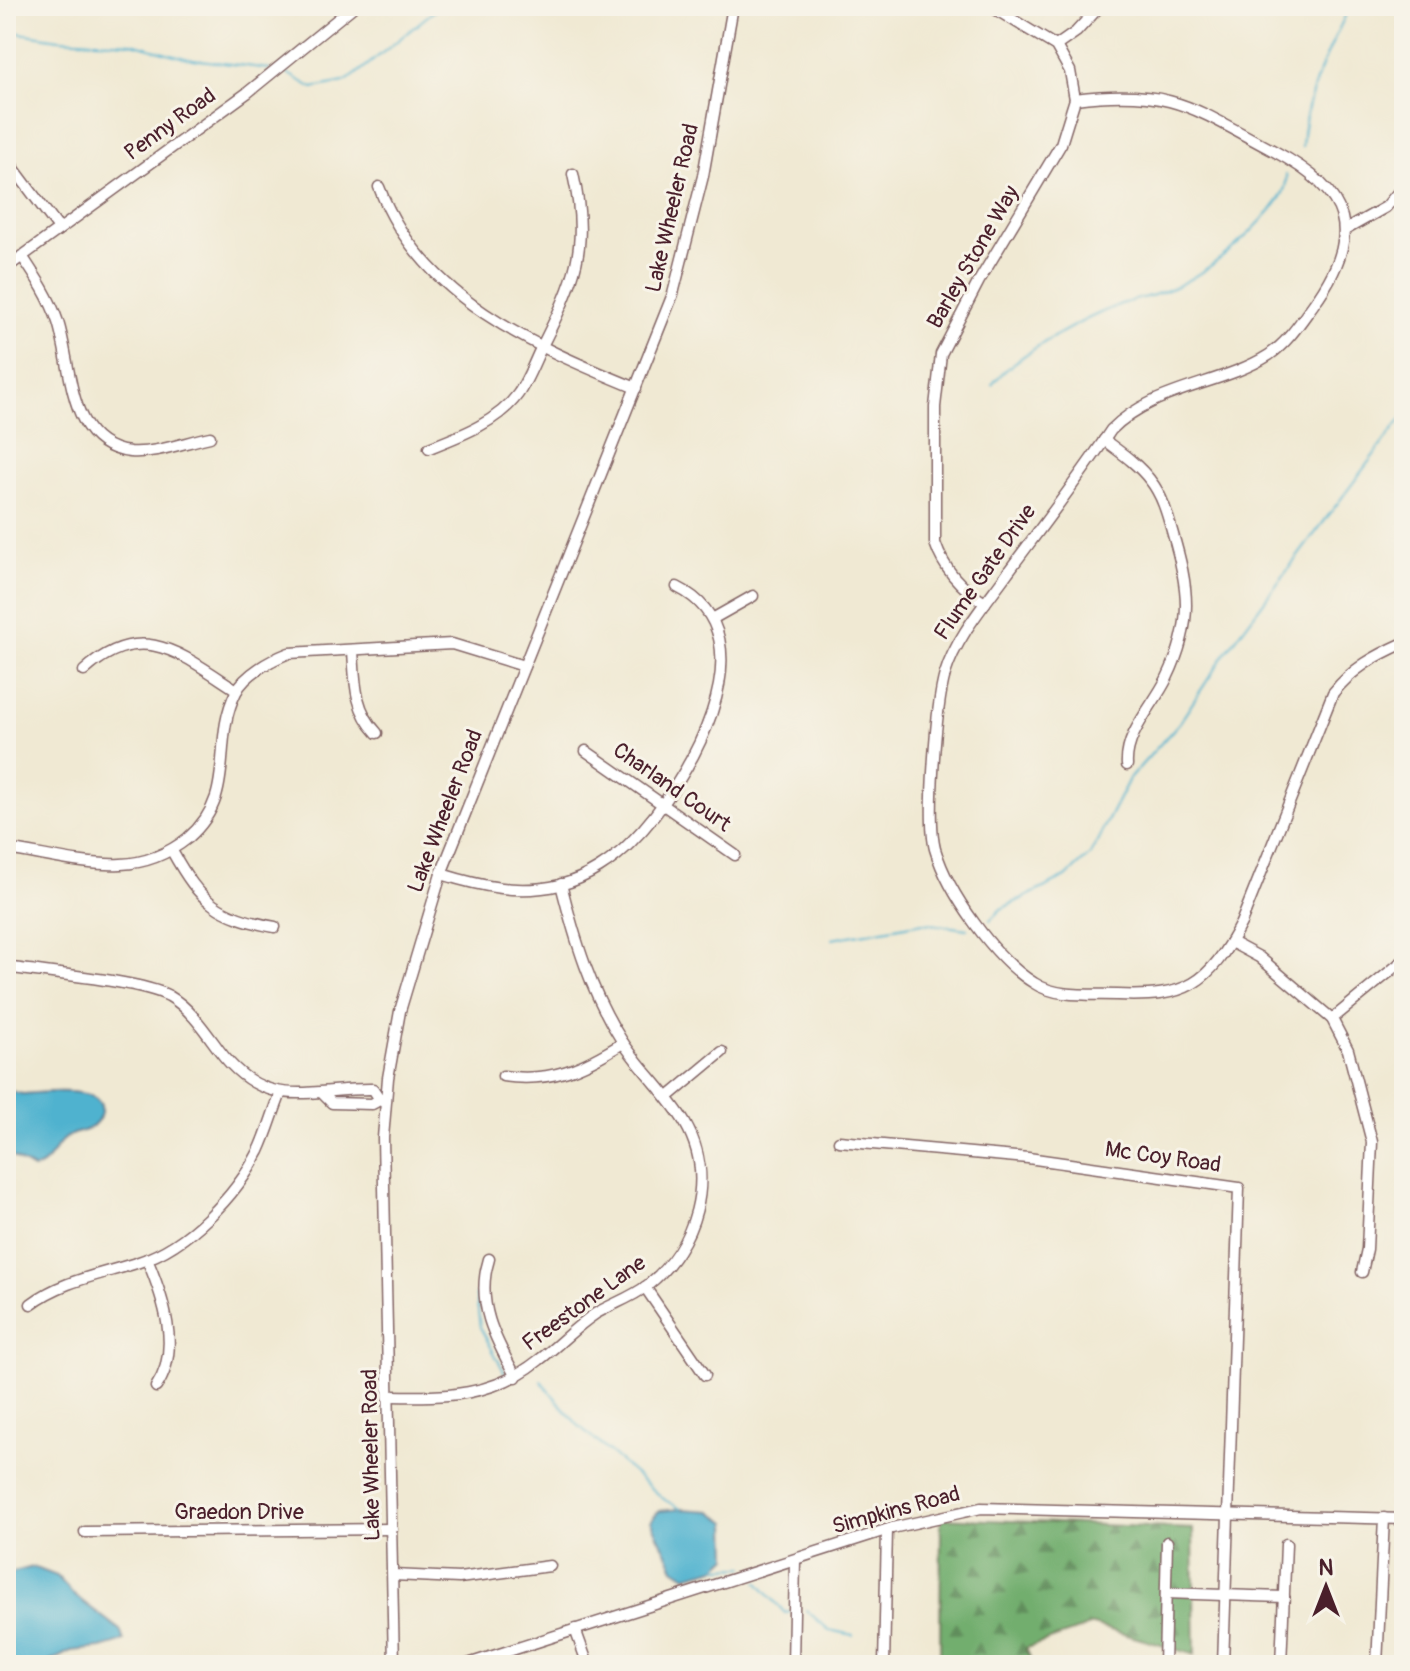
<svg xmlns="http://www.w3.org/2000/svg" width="1410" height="1671" font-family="Pangolin,sans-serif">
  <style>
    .forest { fill: url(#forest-firs); stroke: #5e664c; stroke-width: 2 }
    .water { fill: #50b2cf; stroke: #4d687d; stroke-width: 2 }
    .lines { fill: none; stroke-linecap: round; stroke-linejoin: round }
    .stream { stroke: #50b2cf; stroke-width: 2 }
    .minor-casing { stroke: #846666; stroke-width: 13 }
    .minor { stroke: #fff; stroke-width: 10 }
    .labels { text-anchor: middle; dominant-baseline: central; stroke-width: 6; stroke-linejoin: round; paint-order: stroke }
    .street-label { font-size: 22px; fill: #4a1f2b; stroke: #f7f3e8 }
  </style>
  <defs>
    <pattern id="forest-firs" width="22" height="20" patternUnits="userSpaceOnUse" patternTransform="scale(2)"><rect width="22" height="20" fill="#72ae6e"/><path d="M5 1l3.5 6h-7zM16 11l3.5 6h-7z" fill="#608d5b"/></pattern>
  </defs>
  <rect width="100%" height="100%" fill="#f7f3e8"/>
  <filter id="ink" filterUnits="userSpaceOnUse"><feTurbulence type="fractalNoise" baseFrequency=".0125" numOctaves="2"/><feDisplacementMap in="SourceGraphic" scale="16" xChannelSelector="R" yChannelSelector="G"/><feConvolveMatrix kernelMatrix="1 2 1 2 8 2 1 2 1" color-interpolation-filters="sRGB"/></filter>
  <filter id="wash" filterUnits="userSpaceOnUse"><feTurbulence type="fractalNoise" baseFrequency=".006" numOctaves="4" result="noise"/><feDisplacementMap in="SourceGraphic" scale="32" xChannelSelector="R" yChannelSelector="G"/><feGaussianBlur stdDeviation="1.8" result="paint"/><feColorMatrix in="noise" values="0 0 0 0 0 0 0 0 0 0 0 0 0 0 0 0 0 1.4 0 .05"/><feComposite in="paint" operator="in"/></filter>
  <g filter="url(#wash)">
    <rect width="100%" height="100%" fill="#f0e9d3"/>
    <polygon class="forest" points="941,1518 1193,1529 1195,1655 1093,1625 1026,1648 1033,1665 940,1665"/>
    <g class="water">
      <path d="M6 1089C12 1091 18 1094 24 1094 38 1093 116 1082 99 1119 94 1129 83 1131 73 1134 54 1141 52 1165 33 1169L6 1153Z"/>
      <polygon points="681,1509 711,1511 727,1522 728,1557 716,1568 686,1576 674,1568 651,1521 659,1511"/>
      <polygon points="33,1567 57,1576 74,1595 120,1630 124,1641 101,1648 71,1651 43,1665 6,1665 6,1574"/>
    </g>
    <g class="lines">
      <g class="stream">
        <polyline points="6,31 59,39 132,43 185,58 269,69"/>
        <polyline points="285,72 313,88 344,82 354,76 440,6"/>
        <path d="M1302 147C1304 96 1328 52 1350 6"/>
        <path d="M992 385C1014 354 1086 318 1121 304 1137 299 1153 296 1168 290 1205 274 1234 250 1261 221 1273 207 1288 195 1286 175"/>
        <polyline points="990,920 1001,909 1066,877 1090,855 1129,779 1180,722 1226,652 1404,415"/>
        <polyline points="832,939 923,923 967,929"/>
        <polyline points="476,1295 480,1327 505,1373"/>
        <polyline points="541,1381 578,1425 665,1500 681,1509"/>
        <polyline points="717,1568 745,1567"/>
        <polyline points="757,1582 785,1613 790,1612"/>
        <polyline points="806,1610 829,1630 853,1635"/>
      </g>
    </g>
  </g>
  <g filter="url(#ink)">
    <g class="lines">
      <g class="minor-casing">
        <g id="minor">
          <polyline points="1056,46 1076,32 1100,6"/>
          <path d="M1075 99C1172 87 1193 108 1274 151 1351 192 1365 234 1313 305 1300 323 1288 342 1269 355 1220 386 1153 387 1111 430 1079 478 1043 525 1008 572 986 603 956 637 945 674 936 705 927 820 935 849 948 893 995 959 1034 983 1056 998 1092 994 1117 995 1186 998 1209 985 1241 923L1333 693C1353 668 1375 656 1404 643"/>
          <polyline points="6,158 59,229"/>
          <path d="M379 187C421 298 533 346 636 388"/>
          <polyline points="1345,230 1386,207 1404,185"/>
          <path d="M22 256C36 277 50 298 58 322 73 369 67 445 130 452 156 454 185 442 210 437"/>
          <polyline points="6,268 247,93 354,6"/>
          <path d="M1104 440C1120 452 1138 464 1150 480 1162 495 1167 513 1172 531 1189 588 1194 622 1167 678 1153 707 1125 733 1127 765"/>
          <path d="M429 448C460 436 498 422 518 394 528 380 535 360 543 344 575 280 590 247 573 174"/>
          <path d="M985 603C961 588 944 570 935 543V407L941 354 979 281 1061 144 1075 99 1070 71 1056 46 990 6"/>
          <polyline points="714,618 753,596"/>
          <path d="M353 650C355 681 354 709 377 733"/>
          <path d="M84 671C142 618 182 655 237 690"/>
          <polyline points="586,751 735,855"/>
          <path d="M6 849C43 854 84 866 121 864 147 863 168 854 188 838 239 794 210 744 236 692 245 674 271 660 289 653L452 644 524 666"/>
          <path d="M172 851C201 903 217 916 275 927"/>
          <path d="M441 874C480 886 518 895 560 885 587 878 613 861 632 841 686 787 776 636 677 587"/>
          <polyline points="1231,942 1259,957 1332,1019 1348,1050 1372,1142 1367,1249 1362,1272"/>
          <path d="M6 967C44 973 139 980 169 996 190 1008 205 1031 219 1050 266 1113 308 1088 373 1089L379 1098"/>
          <polyline points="1332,1019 1404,960"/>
          <path d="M503 1076C551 1083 583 1068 623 1043"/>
          <polyline points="323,1094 332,1103 372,1104 383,1098"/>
          <polyline points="668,1097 722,1052"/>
          <polyline points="839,1141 1028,1158 1239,1188 1223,1665"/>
          <path d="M147 1259C163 1297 182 1350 156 1387"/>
          <path d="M489 1259C475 1302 495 1339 516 1377"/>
          <polyline points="645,1287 705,1375"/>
          <path d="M31 1304C63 1280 101 1275 139 1262 188 1246 236 1196 259 1151 268 1132 273 1112 281 1093"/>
          <path d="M391 1396C446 1397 493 1397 539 1360 558 1346 575 1327 595 1314 612 1304 633 1297 648 1285 696 1246 717 1178 685 1123 667 1093 641 1070 622 1041 591 993 575 940 561 884"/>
          <polyline points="85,1532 392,1529"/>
          <polyline points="393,1575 459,1578 550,1566"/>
          <polyline points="1166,1593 1284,1597"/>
          <polyline points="575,1629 588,1665"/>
          <polyline points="394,1665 383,1138 388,1078 400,1011 441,874 673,294 703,176 733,6"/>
          <polyline points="465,1665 892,1528 981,1508 1404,1519"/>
          <polyline points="793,1665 795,1560"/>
          <polyline points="884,1665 887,1530"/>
          <polyline points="1164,1665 1167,1542"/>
          <polyline points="1281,1665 1286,1544"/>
          <polyline points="1377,1665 1384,1518"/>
        </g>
      </g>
      <use href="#minor" class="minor"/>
    </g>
  </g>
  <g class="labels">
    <g class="street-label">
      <text transform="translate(170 124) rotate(-36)">Penny Road</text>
      <text transform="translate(672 208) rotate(-77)">Lake Wheeler Road</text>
      <text transform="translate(973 257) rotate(-60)">Barley Stone Way</text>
      <text transform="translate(985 572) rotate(-55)">Flume Gate Drive</text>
      <text transform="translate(672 787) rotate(35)">Charland Court</text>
      <text transform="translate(445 811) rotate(-69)">Lake Wheeler Road</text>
      <text transform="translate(1163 1157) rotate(8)">Mc Coy Road</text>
      <text transform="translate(584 1303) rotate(-36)">Freestone Lane</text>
      <text transform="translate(371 1455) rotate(-91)">Lake Wheeler Road</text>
      <text transform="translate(896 1510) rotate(-15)">Simpkins Road</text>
      <text x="239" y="1512">Graedon Drive</text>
    </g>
  </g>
  <rect width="1410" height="1671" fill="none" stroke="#f7f3e8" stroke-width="32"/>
  <g transform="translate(1326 1587)" stroke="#f7f3e8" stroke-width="6" paint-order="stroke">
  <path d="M0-6L14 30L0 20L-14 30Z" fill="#4a1f2b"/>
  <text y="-12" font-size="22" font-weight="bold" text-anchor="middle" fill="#4a1f2b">N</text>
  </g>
</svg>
